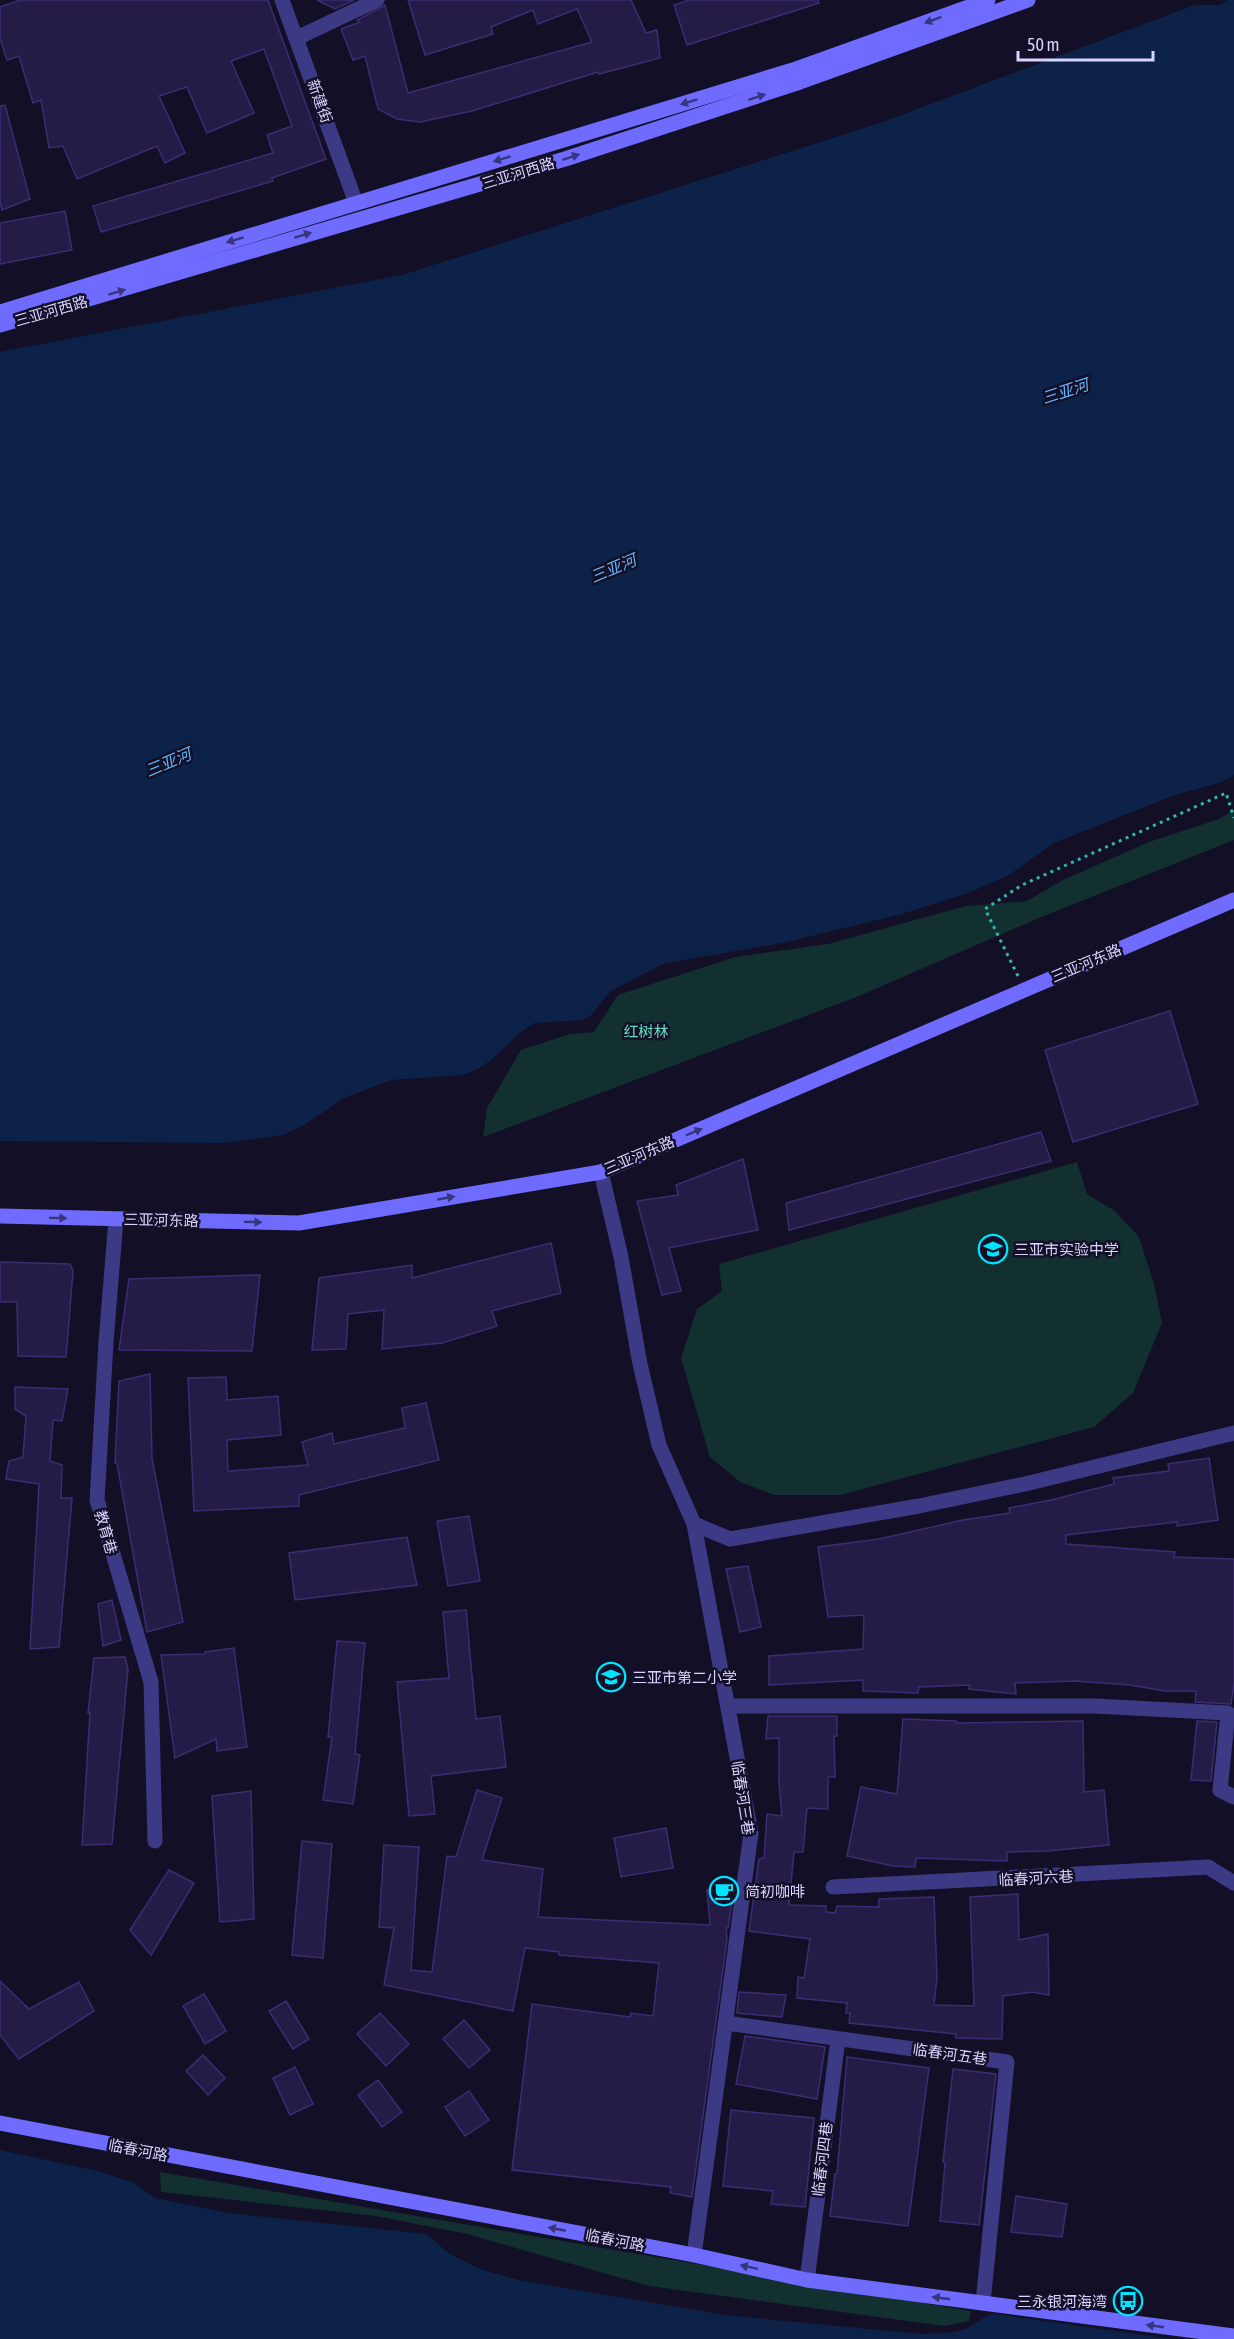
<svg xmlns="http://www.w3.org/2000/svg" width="1234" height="2339" font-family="'Asap Condensed','Noto Sans SC',sans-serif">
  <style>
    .green { fill: #12302f }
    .water { fill: #0c2248 }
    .building { fill: #241b47; stroke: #3b2d73; stroke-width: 1.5 }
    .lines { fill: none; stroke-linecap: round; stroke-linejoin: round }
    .path { stroke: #2fb8b0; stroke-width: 3; stroke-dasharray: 3 4.5; stroke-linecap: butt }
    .street { stroke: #3d3a85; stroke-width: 15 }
    .secondary { stroke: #6f6bff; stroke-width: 15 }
    .oneway { fill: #38347d }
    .labels { text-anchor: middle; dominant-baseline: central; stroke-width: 5; stroke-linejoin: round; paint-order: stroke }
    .street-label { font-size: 15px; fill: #d9d4ff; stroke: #130f26 }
    .park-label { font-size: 15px; fill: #5fe0c0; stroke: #130f26 }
    .poi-label { font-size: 15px; fill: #d9d4ff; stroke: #130f26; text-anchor: start }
    .water-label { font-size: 16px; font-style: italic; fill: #62b6ff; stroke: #130f26 }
  </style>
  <rect width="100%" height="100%" fill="#130f26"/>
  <g class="green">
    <polygon points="1234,810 1234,840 1039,918 859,996 483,1137 487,1108 521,1050 570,1034 594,1032 618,995 735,957 828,944 966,906 1027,901 1063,880 1149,842 1219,819"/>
    <polygon points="1077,1162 1087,1194 1115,1211 1139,1237 1154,1284 1162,1323 1133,1393 1094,1427 840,1495 775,1495 740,1482 710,1457 681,1358 697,1309 722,1291 719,1264"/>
    <polygon points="160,2172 971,2311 969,2321 945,2326 649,2286 467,2234 376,2216 161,2192"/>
  </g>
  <g class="water">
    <polygon points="1227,0 1234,0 1234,775 1222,782 1172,796 1054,843 1009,875 971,892 902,914 783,943 665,963 611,991 591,1015 583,1020 534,1023 522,1031 491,1060 476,1070 461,1075 391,1080 344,1098 306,1124 283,1135 224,1143 0,1141 0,352 402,275 880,123 1195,5 1221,5"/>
    <path d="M0 2150 97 2171 132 2182 155 2198 194 2206 229 2213 426 2234 450 2254 480 2269 518 2280 724 2315 921 2334C936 2333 951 2334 965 2329 976 2325 983 2315 995 2314L1172 2339H0Z"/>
  </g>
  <g class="building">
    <polygon points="20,0 268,0 326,159 272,178 273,181 101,232 93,206 273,153 267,135 292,126 264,49 231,61 254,113 207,133 187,87 159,96 185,153 165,163 157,146 77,179 63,146 49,148 41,100 33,103 19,56 7,60 0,38 0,7"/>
    <polygon points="317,0 354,0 335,9"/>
    <polygon points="408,0 631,0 646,33 657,30 660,58 599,74 598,72 472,111 420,122 397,119 378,109 365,56 353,60 341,29 360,22 357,20 385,5 408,93 592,42 577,9 538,24 533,10 491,27 493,34 425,55"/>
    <polygon points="689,0 818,0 819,3 687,45 674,5"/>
    <polygon points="5,105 30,199 2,210 0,201 0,106"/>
    <polygon points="65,211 72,250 0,264 0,223"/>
    <polygon points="1170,1011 1198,1104 1073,1142 1045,1050"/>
    <polygon points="1041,1132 1051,1161 789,1230 786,1203"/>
    <polygon points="743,1159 758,1230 669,1248 681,1291 662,1295 637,1201 678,1195 676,1185"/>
    <polygon points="551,1243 561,1293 492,1311 497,1326 442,1343 382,1349 384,1310 348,1314 346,1349 312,1350 319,1278 412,1265 412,1278"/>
    <polygon points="0,1262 70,1264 73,1271 66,1357 18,1356 17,1302 0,1302"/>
    <polygon points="260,1275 252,1351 119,1350 129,1279"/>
    <polygon points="150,1374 152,1458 183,1622 147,1632 117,1463 115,1463 119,1381"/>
    <polygon points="226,1377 227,1400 278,1396 281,1435 227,1440 228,1471 308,1465 302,1442 332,1433 334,1444 405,1428 402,1408 426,1403 439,1460 299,1495 299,1506 194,1511 188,1378"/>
    <polygon points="15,1387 68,1389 62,1421 53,1420 50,1461 62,1465 61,1498 72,1498 59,1647 30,1649 39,1484 6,1479 9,1461 23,1457 26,1416 15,1409"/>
    <polygon points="1209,1458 1218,1520 1177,1526 1177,1522 1066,1535 1066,1544 1175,1552 1174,1557 1234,1559 1234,1683 1231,1704 1195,1702 1196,1691 1165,1691 1130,1685 1075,1681 1015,1683 1016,1694 969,1689 970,1685 919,1687 918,1693 863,1691 863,1680 769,1685 769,1656 863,1649 864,1615 828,1617 818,1547 879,1539 963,1520 1010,1513 1009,1508 1051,1500 1114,1484 1113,1478 1169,1471 1168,1464"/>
    <polygon points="469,1516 480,1581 448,1586 437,1521"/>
    <polygon points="407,1537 417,1585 295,1600 289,1553"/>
    <polygon points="748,1566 761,1627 740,1632 726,1569"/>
    <polygon points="112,1600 121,1640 103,1646 98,1604"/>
    <polygon points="466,1610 476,1719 500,1716 506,1767 431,1776 435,1814 409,1816 397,1682 449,1678 443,1612"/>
    <polygon points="337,1641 365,1643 355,1754 360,1755 353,1804 323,1800 332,1737 328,1737"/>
    <polygon points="234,1648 247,1747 217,1751 216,1739 175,1758 161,1655 205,1654 205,1652"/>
    <polygon points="125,1657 128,1669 112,1844 82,1845 90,1713 88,1713 94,1658"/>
    <polygon points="768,1716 837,1716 837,1736 834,1736 835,1777 828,1777 828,1809 807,1808 803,1852 794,1852 789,1905 826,1906 826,1912 835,1913 837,1906 879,1907 879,1899 934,1897 937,1977 934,2005 974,2006 970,1897 1018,1894 1019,1940 1048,1934 1049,1995 1032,1992 1003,1996 1002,2039 956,2038 956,2034 849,2023 850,2013 846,2013 847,2003 797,1998 798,1977 804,1978 810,1939 749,1931 759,1859 764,1858 767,1814 782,1816 779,1782 779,1738 766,1739"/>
    <polygon points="903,1719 956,1721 957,1723 1083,1721 1084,1792 1104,1790 1109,1845 1048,1851 1007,1852 1007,1861 916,1858 915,1867 893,1866 847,1856 861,1787 897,1794"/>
    <polygon points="1197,1721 1217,1722 1211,1781 1191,1780"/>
    <polygon points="477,1790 502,1798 482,1860 543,1869 538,1917 710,1925 707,1890 730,1887 732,1903 728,1928 726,1928 727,1939 692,2197 670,2193 671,2187 512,2170 532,2004 630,2017 631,2013 653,2016 659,1963 559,1955 559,1952 525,1948 513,2011 384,1985 394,1928 379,1927 384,1845 419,1847 411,1970 432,1972 447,1856 456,1857"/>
    <polygon points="251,1791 254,1919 220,1922 212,1796"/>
    <polygon points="666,1828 673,1868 621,1877 614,1838"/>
    <polygon points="302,1841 332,1844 323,1958 292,1955"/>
    <polygon points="169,1870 194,1883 151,1955 130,1930"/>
    <polygon points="0,1981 29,2009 79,1982 94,2011 19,2059 0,2035"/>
    <polygon points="739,1992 786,1995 782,2017 737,2013"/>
    <polygon points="204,1994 226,2031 205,2044 183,2006"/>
    <polygon points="286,2001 309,2039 293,2049 269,2011"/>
    <polygon points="380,2013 409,2044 386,2066 357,2034"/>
    <polygon points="464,2020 490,2050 469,2068 443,2039"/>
    <polygon points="745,2036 825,2047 817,2099 736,2084"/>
    <polygon points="203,2055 225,2078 208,2095 186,2071"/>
    <polygon points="847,2057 929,2068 908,2226 830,2216 835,2174 837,2174"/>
    <polygon points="295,2067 313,2104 290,2115 273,2078"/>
    <polygon points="953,2069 996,2074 979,2225 940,2221 945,2163 943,2162"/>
    <polygon points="378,2080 402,2112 382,2127 358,2095"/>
    <polygon points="469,2091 489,2120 465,2136 445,2107"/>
    <polygon points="731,2110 814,2118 805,2207 771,2204 773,2191 723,2186"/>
    <polygon points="1016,2196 1067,2204 1062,2237 1011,2232"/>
  </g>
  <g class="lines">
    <polyline class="path" points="1018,976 985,909 1022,885 1226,793 1234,818"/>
    <g class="street">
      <polyline points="282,0 356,203"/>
      <polyline points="297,38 377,0"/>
      <polyline points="601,1172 621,1257 640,1364 659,1445 694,1524"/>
      <polyline points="116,1219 106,1342 97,1500 151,1682 155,1841"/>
      <polyline points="728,1706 1095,1706 1228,1713 1220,1790 1234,1797"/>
      <polyline points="833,1887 1208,1867 1234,1883"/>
      <polyline points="726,2023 1007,2062 983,2303"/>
      <polyline points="694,2255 751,1833 694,1524 730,1539 919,1506 1025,1484 1234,1433"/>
      <polyline points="807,2280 838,2039"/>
    </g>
    <g class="secondary">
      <polyline points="0,312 793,70 988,0"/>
      <polyline points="0,325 565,159 800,82 1028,0"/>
      <polyline points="0,1216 299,1223 601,1172 1234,900"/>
      <polyline points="0,2123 694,2255 807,2280 1234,2336"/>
    </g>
  </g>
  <defs><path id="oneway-solid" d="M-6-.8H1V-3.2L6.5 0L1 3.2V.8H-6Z" transform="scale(1.5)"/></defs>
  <g class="oneway">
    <use href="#oneway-solid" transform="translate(933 20) rotate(160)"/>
    <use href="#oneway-solid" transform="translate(757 97) rotate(-18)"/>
    <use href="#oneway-solid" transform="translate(689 102) rotate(163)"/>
    <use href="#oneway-solid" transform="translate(571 157) rotate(-18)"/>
    <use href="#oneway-solid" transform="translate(502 159) rotate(163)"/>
    <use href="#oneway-solid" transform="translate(303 235) rotate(-17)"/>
    <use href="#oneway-solid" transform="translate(235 240) rotate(163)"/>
    <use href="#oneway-solid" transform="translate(117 292) rotate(-17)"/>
    <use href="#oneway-solid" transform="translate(694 1132) rotate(-23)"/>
    <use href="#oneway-solid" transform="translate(446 1198) rotate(-10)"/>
    <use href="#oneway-solid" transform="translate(58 1218) rotate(1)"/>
    <use href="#oneway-solid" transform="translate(253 1222) rotate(1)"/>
    <use href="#oneway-solid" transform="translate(557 2229) rotate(-169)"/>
    <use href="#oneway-solid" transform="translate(749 2267) rotate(-168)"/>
    <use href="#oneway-solid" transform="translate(941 2298) rotate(-172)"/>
    <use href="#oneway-solid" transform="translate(1155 2326) rotate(-172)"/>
  </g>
  <defs>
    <g id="school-ring" transform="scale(1.5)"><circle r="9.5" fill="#130f26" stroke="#00e5ff" stroke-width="1.5"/><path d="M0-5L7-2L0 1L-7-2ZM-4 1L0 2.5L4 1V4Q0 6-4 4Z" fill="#00e5ff"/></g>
    <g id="cafe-ring" transform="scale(1.5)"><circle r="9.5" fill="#130f26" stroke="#00e5ff" stroke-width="1.5"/><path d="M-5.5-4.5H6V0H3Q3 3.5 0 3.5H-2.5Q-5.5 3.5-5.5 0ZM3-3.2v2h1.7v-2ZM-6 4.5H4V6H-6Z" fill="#00e5ff"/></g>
    <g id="bus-ring" transform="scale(1.5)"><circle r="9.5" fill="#130f26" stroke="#00e5ff" stroke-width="1.5"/><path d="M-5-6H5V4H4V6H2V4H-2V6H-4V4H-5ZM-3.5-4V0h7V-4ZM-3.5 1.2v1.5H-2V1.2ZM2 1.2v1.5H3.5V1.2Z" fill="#00e5ff"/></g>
  </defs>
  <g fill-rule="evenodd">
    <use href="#school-ring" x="993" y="1249"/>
    <use href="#school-ring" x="611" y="1677"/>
    <use href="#cafe-ring" x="724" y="1891"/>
    <use href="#bus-ring" x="1128" y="2301"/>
  </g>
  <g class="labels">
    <g class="street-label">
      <text transform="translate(320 101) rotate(70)">新建街</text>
      <text transform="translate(518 173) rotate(-17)">三亚河西路</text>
      <text transform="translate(51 311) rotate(-16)">三亚河西路</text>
      <text transform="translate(1086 963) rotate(-23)">三亚河东路</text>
      <text transform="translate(639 1155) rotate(-23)">三亚河东路</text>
      <text transform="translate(161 1220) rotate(1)">三亚河东路</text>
      <text transform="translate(106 1532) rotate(74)">教育巷</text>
      <text transform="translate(743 1798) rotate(81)">临春河三巷</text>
      <text transform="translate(1036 1878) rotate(-3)">临春河六巷</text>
      <text transform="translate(950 2054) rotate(8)">临春河五巷</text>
      <text transform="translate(138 2150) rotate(11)">临春河路</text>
      <text transform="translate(822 2159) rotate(-83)">临春河四巷</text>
      <text transform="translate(615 2240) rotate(11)">临春河路</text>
    </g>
    <g class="park-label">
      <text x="646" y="1031">红树林</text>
    </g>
    <g class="poi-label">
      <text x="1014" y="1249">三亚市实验中学</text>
      <text x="632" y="1677">三亚市第二小学</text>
      <text x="745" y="1891">简初咖啡</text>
      <text x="1107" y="2301" text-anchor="end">三永银河海湾</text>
    </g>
    <g class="water-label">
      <text transform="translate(1065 391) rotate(-18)">三亚河</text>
      <text transform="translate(613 568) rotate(-23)">三亚河</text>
      <text transform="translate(168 762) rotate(-23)">三亚河</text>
    </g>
  </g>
  <path d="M1018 51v9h135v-9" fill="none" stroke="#d9d4ff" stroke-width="3"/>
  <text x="1027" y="51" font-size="18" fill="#d9d4ff" stroke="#130f26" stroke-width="4.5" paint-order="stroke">50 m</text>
</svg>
